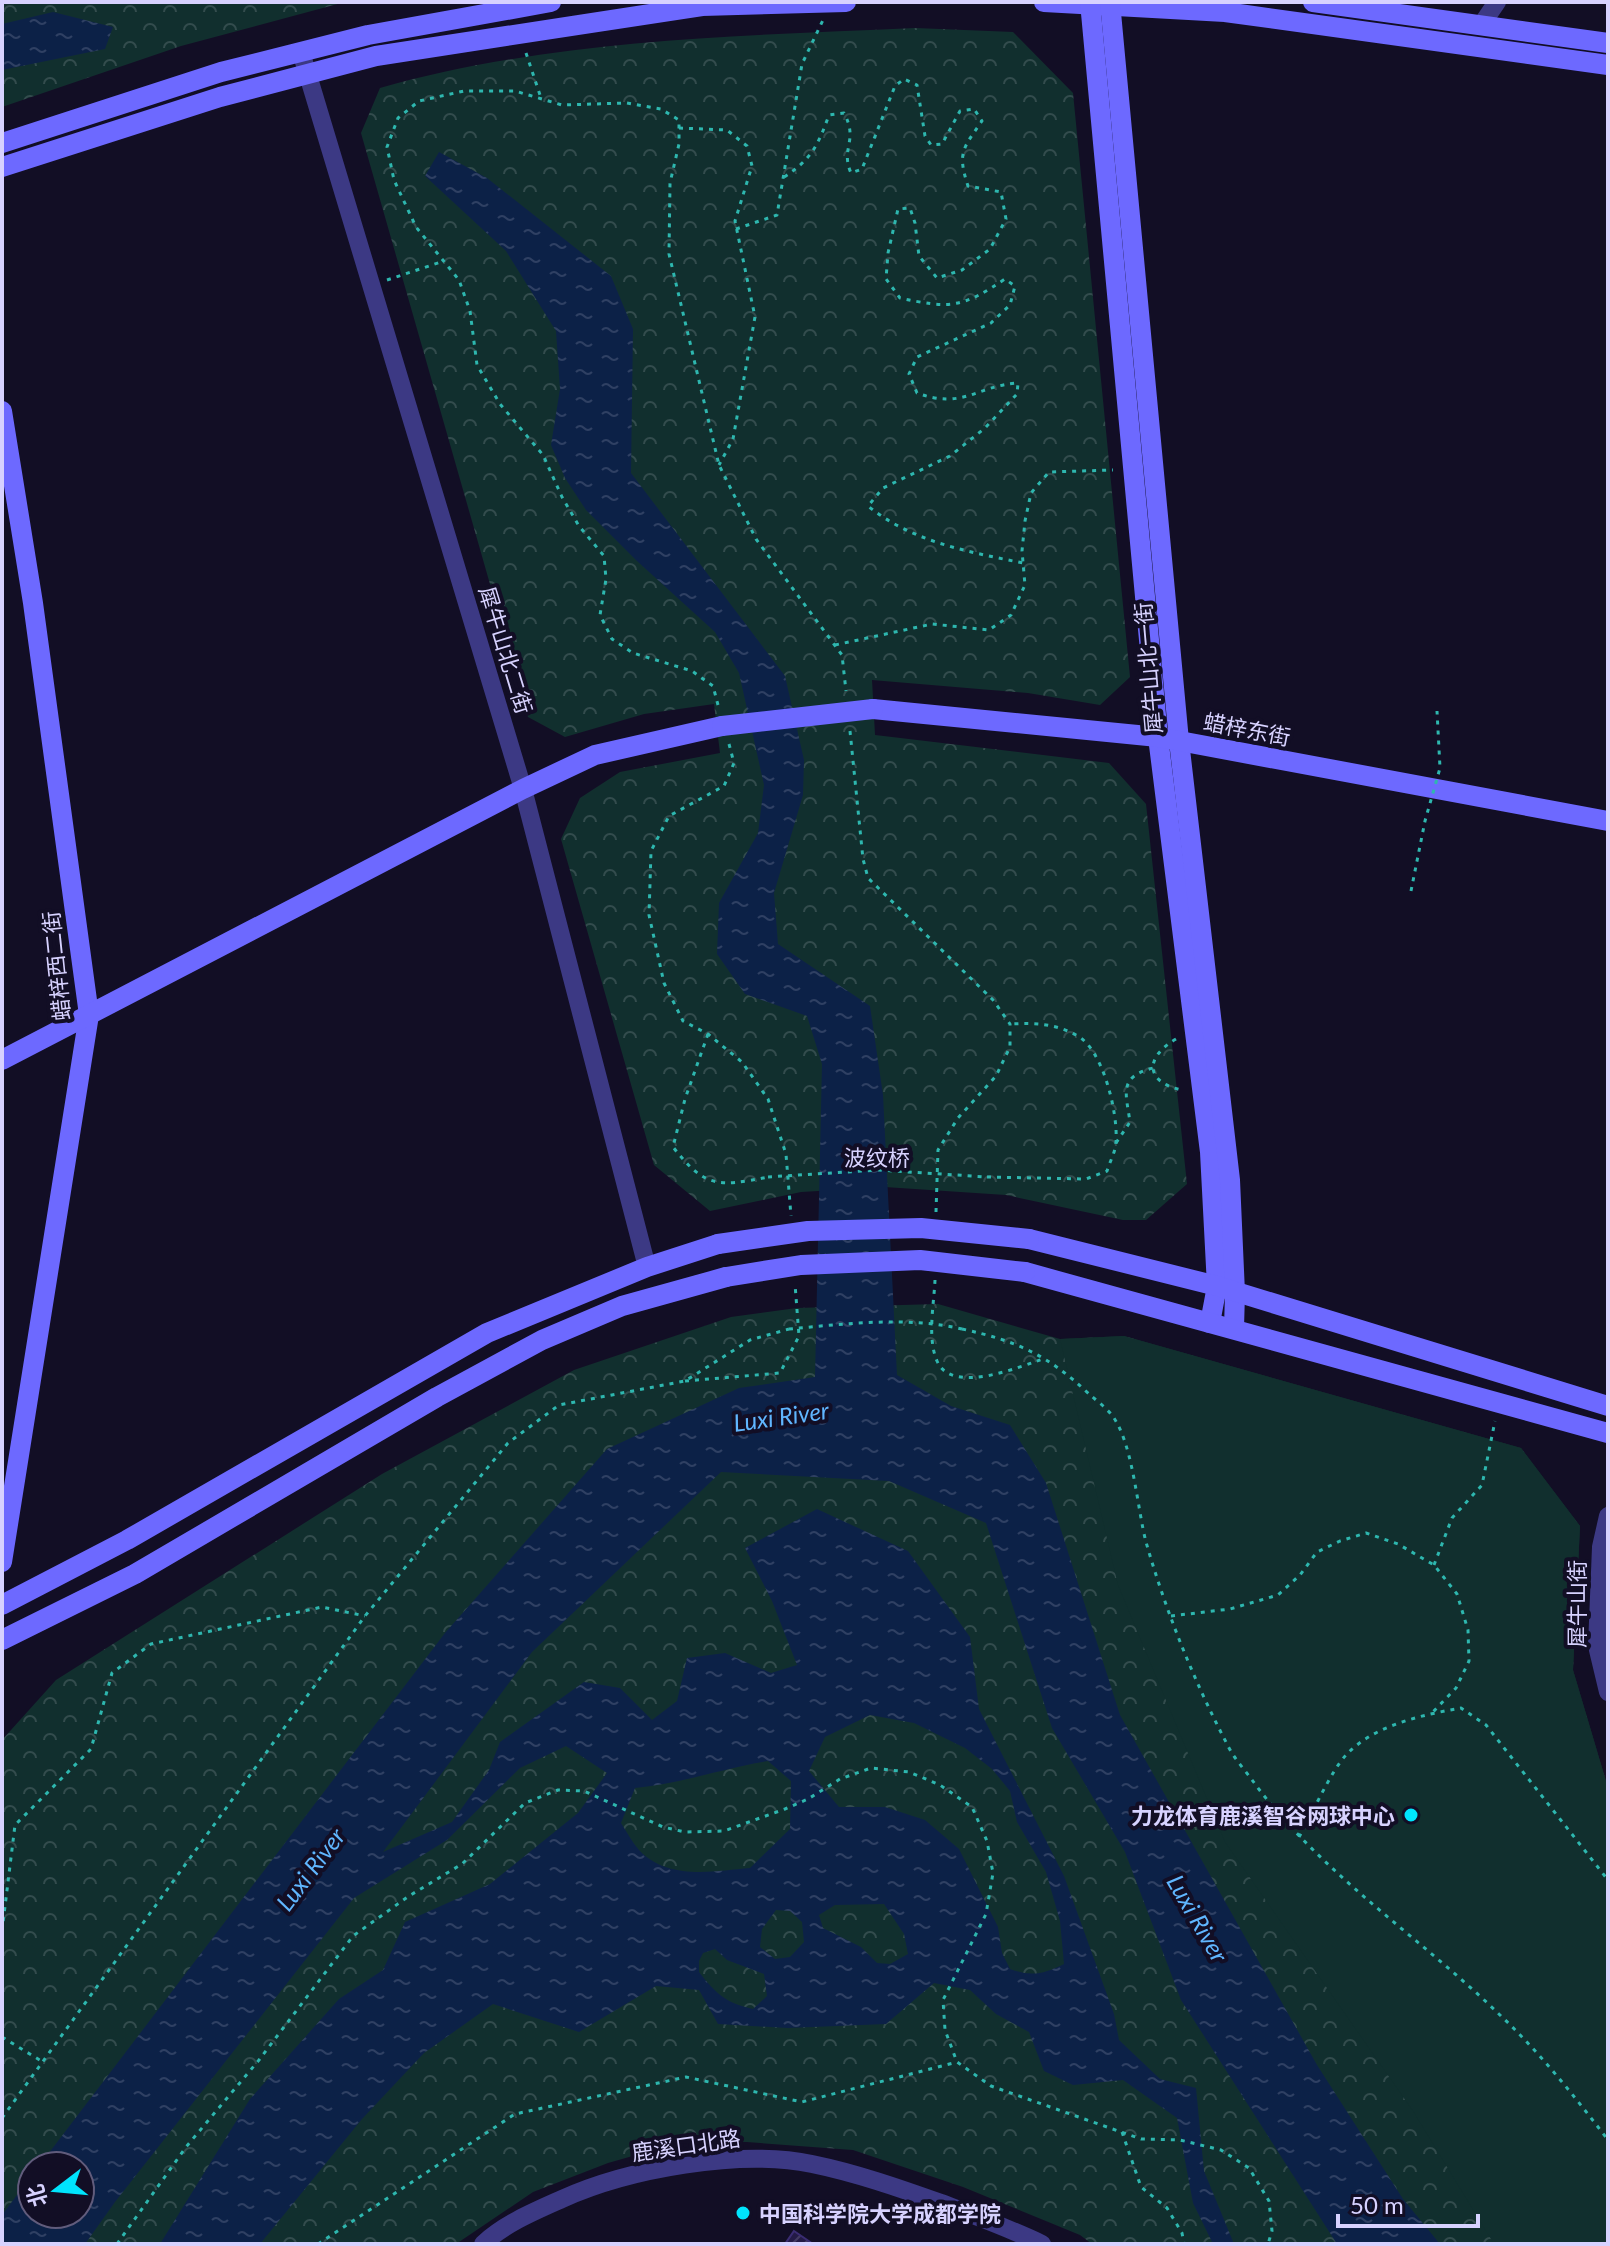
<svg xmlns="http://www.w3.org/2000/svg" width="1610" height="2246" font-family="Lato,'Noto Sans SC',sans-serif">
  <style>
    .park { fill: url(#park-crowns); fill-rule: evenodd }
    .pitch { fill: #112f2e }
    .water { fill: url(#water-ripples); fill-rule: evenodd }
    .building { fill: url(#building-hatch); stroke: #3a2c72; stroke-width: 2 }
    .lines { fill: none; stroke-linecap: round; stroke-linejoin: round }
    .path { stroke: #2eb7af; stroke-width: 3; stroke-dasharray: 4 6; stroke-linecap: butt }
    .street { stroke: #3c3984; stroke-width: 18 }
    .secondary { stroke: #6d69ff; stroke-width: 20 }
    .path-bridge { stroke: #2eb7af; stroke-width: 3; stroke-dasharray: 4 6; stroke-linecap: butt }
    .secondary-bridge { stroke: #6d69ff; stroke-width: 20 }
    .poi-dot { fill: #00e4fd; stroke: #120e25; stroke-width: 3 }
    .labels { text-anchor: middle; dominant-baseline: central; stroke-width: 8; stroke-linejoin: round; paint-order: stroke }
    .street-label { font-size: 22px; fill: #d7d2ff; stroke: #120e25 }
    .poi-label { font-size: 22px; font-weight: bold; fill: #d7d2ff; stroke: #120e25; text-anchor: end }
    .water-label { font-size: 24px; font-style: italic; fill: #60b6ff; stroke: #120e25 }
  </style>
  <defs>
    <pattern id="park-crowns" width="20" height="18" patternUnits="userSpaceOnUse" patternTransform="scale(2)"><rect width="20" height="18" fill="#112f2e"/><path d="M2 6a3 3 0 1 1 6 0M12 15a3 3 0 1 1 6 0" fill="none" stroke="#334c4d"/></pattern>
    <pattern id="water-ripples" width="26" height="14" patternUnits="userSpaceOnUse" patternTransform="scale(2)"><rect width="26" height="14" fill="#0c2147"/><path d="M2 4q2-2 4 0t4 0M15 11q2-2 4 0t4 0" fill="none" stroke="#2f4063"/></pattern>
    <pattern id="building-hatch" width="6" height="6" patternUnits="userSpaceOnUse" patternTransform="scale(2)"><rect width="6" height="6" fill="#231a46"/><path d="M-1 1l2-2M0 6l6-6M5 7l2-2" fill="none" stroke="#423a62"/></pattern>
  </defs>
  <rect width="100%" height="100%" fill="#120e25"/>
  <g class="park">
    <polygon points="2,2 345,2 181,46 2,107"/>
    <path d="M915 28 1013 32 1073 93 1130 677 1100 705 1028 693 872 680 875 735 1109 763 1146 804 1187 1184 1146 1220H1123L1006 1195 885 1187 801 1192 710 1211 654 1165 561 839 580 798 620 772 720 753 714 704 644 714 565 737 528 717 361 133 380 88C553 39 737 36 915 28Z"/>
    <path d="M938 1304 1060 1339 1124 1336 1521 1448 1580 1526 1573 1670 1608 1788V2244H1092L1080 2235 963 2187 853 2150 747 2142 685 2141 608 2163 533 2192 456 2244H2V1740L56 1680 382 1474 574 1370 731 1317 797 1308ZM32 2166H80V2214H32Z"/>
  </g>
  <polygon class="pitch" points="1124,1336 1521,1448 1580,1526 1573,1670 1608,1788 1608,2244 1494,2244 1413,2111 1225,1842 1118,1585 1060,1339"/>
  <g class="water">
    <polygon points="53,12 113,27 105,49 2,70 2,24"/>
    <path d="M439 152 487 178 611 276 633 329 631 473 785 676 804 760 803 795 774 893 778 944 870 1006 883 1095 897 1375 951 1406 1010 1425 1046 1483 1120 1715 1317 2065 1403 2199 1440 2244H1337L1181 2000 1125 1852 1052 1728 986 1523 889 1481 721 1472 532 1652 383 1852 452 1822 489 1770 500 1742 584 1682 620 1688 652 1720 677 1701 687 1658 725 1653 771 1673 797 1665 772 1601 745 1548 817 1509 908 1551 970 1637 979 1709 1064 1876 1114 2014 1119 2040 1160 2079 1196 2088 1204 2171 1234 2244H1213L1193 2203 1177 2118 1123 2080 1073 2085 1044 2071 1029 2032 996 2014 970 1990 934 1983 886 2024 788 2028 718 2024 699 1990 656 1986 579 2032 493 2004 424 2053 362 2119 260 2244H160L250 2099 339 1999 383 1970 405 1922 490 1884 578 1813 607 1773 566 1746 520 1768 447 1840 354 1898 115 2202 85 2244H2V2215L32 2175V2214H80V2166H39L445 1633 607 1449 739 1388 815 1377 822 1064 807 1016 745 994 717 954 719 903 758 833 764 785 739 673 715 632 637 561 586 510 565 478 551 445 560 389 556 331 506 251 425 176ZM870 1715 914 1723 965 1748 992 1769 1010 1791 1017 1822 1046 1872 1060 1921 1064 1964C1044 1974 1031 1977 1010 1969L1002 1953 998 1927 959 1849 925 1820 885 1807H839L809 1771 825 1737ZM768 1761 791 1781 790 1829 750 1868C714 1871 668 1881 639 1850 632 1842 627 1832 621 1823L635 1788C680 1784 723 1768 768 1761ZM884 1904 904 1934 908 1954 890 1964 877 1963 861 1947 823 1928 819 1915 835 1905ZM776 1910 790 1911 802 1922 804 1942 790 1957 775 1959 760 1947 762 1929ZM715 1949 727 1960 764 1974 767 1996 753 2009C726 2003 716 1994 699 1972V1961L703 1953Z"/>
  </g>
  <polygon class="building" points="794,2231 813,2244 785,2244"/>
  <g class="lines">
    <g class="path">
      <polyline points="526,53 541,98"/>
      <polyline points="679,128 727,130 747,146 752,166 735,221 755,317 733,439 719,465"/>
      <path d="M784 177C812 159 818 145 829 115L844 113C859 141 840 148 851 173L862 169 895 86 904 79 917 85 925 136 931 145 942 144 960 111 974 109 982 121C963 148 957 153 968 186L1001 192 1006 219 990 249 962 270 937 278 919 256 915 223 910 208 898 209 888 253 886 279 900 298C950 309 962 308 1005 279L1015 286 1010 305 991 323 917 357 909 374 917 393C964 410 975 386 1018 383L1017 394 985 428 950 456 883 488 868 506C912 542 969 552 1023 563"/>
      <polyline points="736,229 777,215 802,64 823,20"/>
      <polyline points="387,280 444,261"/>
      <polyline points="835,645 932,624 989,630 1011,615 1025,585 1022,551 1025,521 1031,493 1049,472 1113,470"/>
      <polyline points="718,705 713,686 692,671 633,653 612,639 600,615 606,579 604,556 579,526 562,497 543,455 500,404 477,365 470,311 459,280 416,227 394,180 387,147 398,118 419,101 464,91 515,91 562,105 627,103 661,109 679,120 679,144 670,183 669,254 719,465 756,539 842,655 846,691"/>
      <polyline points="850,731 863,859 868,878 993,1000 1010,1024 1010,1047 996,1076 958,1118 938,1150 936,1212"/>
      <polyline points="729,744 734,763 724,786 669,816 651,851 649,915 664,983 683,1021 708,1034 742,1062 768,1099 786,1154 791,1216"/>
      <path d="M708 1034 685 1099 673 1147C705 1188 718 1187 768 1177"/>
      <path d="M1176 1039C1145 1057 1144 1082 1182 1090"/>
      <path d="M1116 1143 1130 1122C1126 1093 1118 1077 1153 1068"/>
      <path d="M987 1177 1086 1179 1107 1171C1110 1161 1116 1151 1116 1141 1118 1113 1103 1048 1076 1035 1054 1023 1034 1023 1010 1024"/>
      <path d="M935 1280C934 1304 927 1338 937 1361 952 1396 1021 1366 1046 1358"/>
      <path d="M962 1329C1017 1341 1048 1355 1089 1394 1096 1400 1105 1407 1111 1414 1133 1441 1137 1508 1146 1542 1166 1612 1194 1681 1227 1744 1234 1759 1246 1771 1255 1784 1323 1875 1421 1938 1501 2016 1541 2054 1575 2097 1608 2140"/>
      <polyline points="685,1381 780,1373 799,1336 795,1284"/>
      <polyline points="1434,1565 1452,1518 1482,1485 1495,1421"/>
      <polyline points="1171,1616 1230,1609 1278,1595 1300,1575 1317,1552 1340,1541 1366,1533 1398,1544 1434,1565 1457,1594 1468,1630 1469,1661 1456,1688 1432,1713"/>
      <path d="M1299 1837C1311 1816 1331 1771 1346 1755 1374 1725 1422 1715 1461 1708L1486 1725 1608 1880"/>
      <polyline points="2,1931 15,1825 91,1749 112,1673 151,1644 322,1607 365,1616"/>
      <polyline points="2,2037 43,2062"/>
      <polyline points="2,2118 365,1616 508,1443 559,1405 685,1381 750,1340 789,1329"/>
      <polyline points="1122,2132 1141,2187 1167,2208 1182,2233 1184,2244"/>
      <polyline points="117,2244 186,2147 259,2060 353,1936 409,1896 462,1864 525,1803 558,1790 584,1791 663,1827 685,1832 724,1831 785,1809 808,1799 840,1779 871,1768 909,1772 940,1785 972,1807 987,1841 993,1873 986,1914 943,2000 945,2030 957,2062 991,2086 1141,2139 1180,2140 1221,2150 1249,2168 1269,2201 1272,2231 1268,2244"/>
      <polyline points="318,2244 515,2114 686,2077 802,2102 957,2062"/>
    </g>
    <g class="street">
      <polyline points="1482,24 1497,2"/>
      <polyline points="301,52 523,789 647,1267"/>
      <polyline points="1608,1516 1601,1547 1597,1646 1608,1692"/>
      <path d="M483 2244C504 2224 535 2211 562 2199 628 2169 740 2149 812 2164 856 2173 899 2188 941 2203 975 2216 1009 2228 1042 2244"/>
    </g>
    <g class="secondary">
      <polyline points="1044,2 1225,12 1608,65"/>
      <polyline points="1090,2 1158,737 1210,1152 1217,1286 1210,1323"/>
      <polyline points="1110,2 1179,741 1230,1180 1235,1293 1234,1328"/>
      <polyline points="1313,2 1608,43"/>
      <polyline points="2,143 221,72 368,35 551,2"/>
      <polyline points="2,167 220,97 376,56 702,6 846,2"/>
      <polyline points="2,411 33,603 89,1015 2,1562"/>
      <polyline points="873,709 1158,737 1608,821"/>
      <polyline points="2,1060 523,789 595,755 722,726"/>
      <polyline points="1029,1239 1217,1286 1608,1406"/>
      <polyline points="1025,1272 1608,1433"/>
      <polyline points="2,1605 127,1540 487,1333 647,1267 718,1244"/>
      <polyline points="2,1640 135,1574 437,1397 542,1340 622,1306 726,1277"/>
    </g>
    <g class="path-bridge">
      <polyline points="1411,891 1425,821 1440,768 1437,711"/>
      <polyline points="768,1177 878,1170 987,1177"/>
      <path d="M789 1329C845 1324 906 1316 962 1329"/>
    </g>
    <g class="secondary-bridge">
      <polyline points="722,726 873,709"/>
      <polyline points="718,1244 808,1231 921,1228 1029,1239"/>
      <polyline points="726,1277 801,1265 920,1260 1025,1272"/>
    </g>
  </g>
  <g class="poi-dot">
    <circle cx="1411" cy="1815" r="8"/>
    <circle cx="743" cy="2213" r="8"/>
  </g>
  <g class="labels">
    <g class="street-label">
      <text transform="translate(506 650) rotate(73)">犀牛山北二街</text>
      <text transform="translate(1148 668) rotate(-95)">犀牛山北一街</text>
      <text transform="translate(1247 729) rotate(11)">蜡梓东街</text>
      <text transform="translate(56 966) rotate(-96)">蜡梓西二街</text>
      <text x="877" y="1157">波纹桥</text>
      <text transform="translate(1576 1604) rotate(-90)">犀牛山街</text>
      <text transform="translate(686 2145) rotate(-8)">鹿溪口北路</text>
    </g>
    <g class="poi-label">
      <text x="1395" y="1815">力龙体育鹿溪智谷网球中心</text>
      <text x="759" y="2213" text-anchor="start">中国科学院大学成都学院</text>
    </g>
    <g class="water-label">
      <text transform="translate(781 1416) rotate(-8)">Luxi River</text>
      <text transform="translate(310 1869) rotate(-53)">Luxi River</text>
      <text transform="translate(1198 1918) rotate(60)">Luxi River</text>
    </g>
  </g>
  <rect width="1610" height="2246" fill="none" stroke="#d7d2ff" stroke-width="8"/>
  <g transform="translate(56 2190) rotate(254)"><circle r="38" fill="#120e25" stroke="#615c7c" stroke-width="2"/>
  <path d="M0-6L14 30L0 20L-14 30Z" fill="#00e4fd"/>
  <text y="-12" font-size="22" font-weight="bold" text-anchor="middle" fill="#d7d2ff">北</text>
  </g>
  <path d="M1338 2214v12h140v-12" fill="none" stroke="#d7d2ff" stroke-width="4"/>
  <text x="1350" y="2214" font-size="24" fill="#d7d2ff" stroke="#120e25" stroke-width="6" paint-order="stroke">50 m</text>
</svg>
